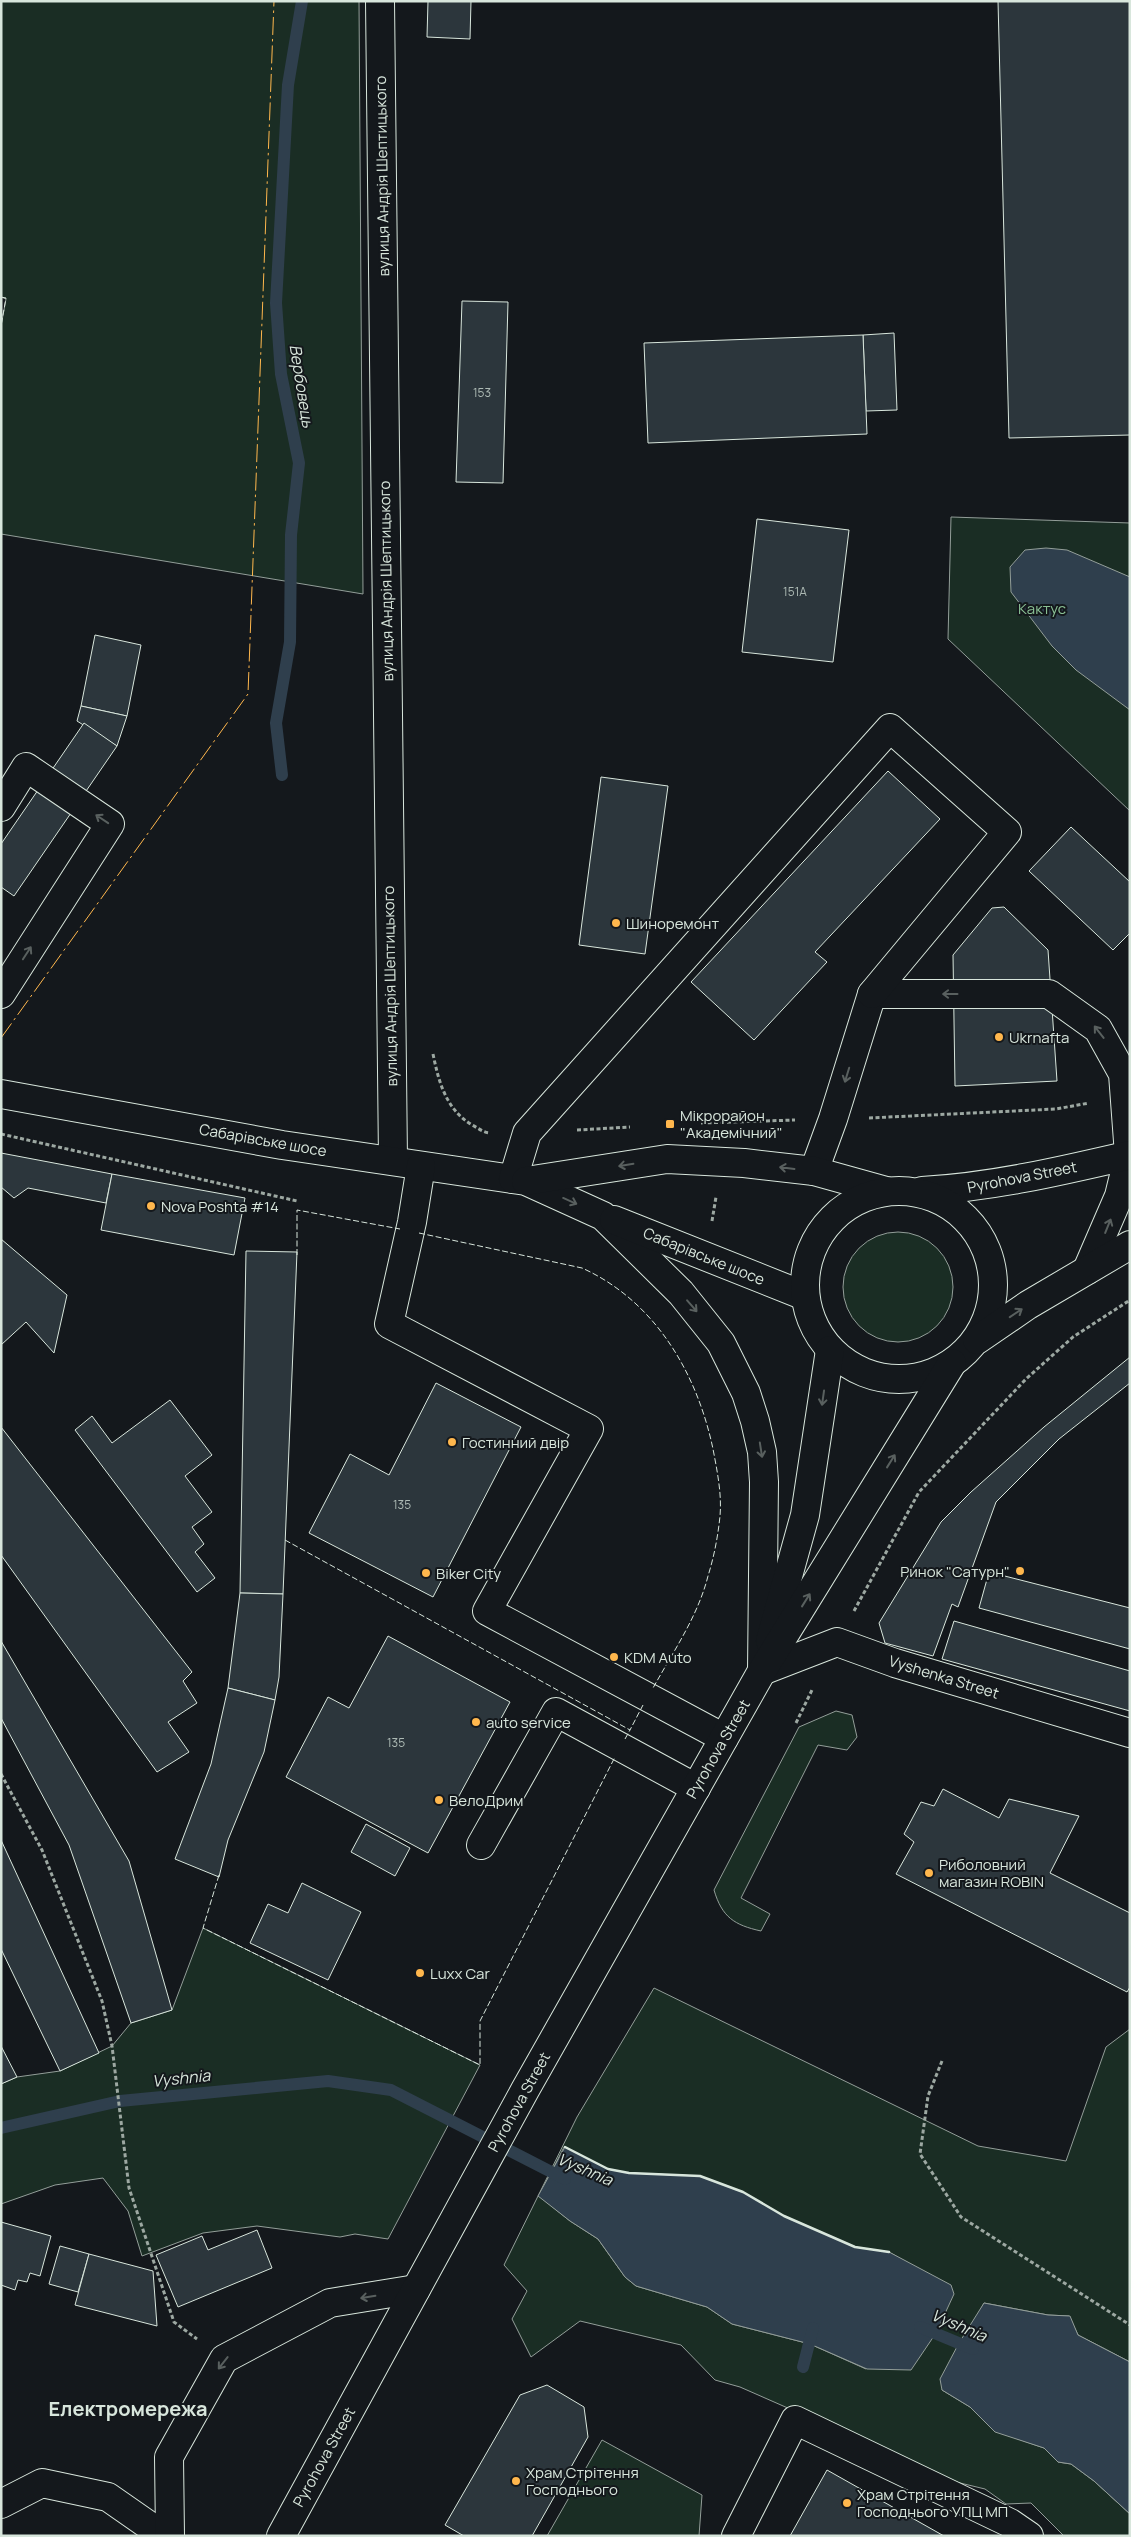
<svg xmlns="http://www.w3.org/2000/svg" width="1131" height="2537" font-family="Manrope,sans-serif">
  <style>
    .green { fill: #1a2d24; stroke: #939e99; fill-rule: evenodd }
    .water { fill: #2f3f4d; stroke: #939e99 }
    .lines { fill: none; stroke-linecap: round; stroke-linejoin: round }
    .stream { stroke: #2f3f4d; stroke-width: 12 }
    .building { fill: #2c363c; stroke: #d8e6dc }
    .minor-casing { stroke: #d8e6dc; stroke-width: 30 }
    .major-casing { stroke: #d8e6dc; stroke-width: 30 }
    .path { stroke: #9da8a2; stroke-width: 3; stroke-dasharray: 4 2.5; stroke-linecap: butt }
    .minor { stroke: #14181c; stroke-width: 28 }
    .major { stroke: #14181c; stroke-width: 28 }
    .fence { stroke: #d8e6dc; stroke-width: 1; stroke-dasharray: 6 2.5; stroke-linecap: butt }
    .wall { stroke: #d8e6dc; stroke-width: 2.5 }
    .power { stroke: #ffb74d; stroke-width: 1; stroke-dasharray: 18 4 2.5 4; stroke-linecap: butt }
    .oneway { stroke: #59605f }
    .poi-dot { fill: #ffb74d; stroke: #14181c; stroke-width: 2 }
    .labels { text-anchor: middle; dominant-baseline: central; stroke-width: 4; stroke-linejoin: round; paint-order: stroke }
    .number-label { font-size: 12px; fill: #adbab4 }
    .street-label { font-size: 15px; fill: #d8e6dc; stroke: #14181c }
    .park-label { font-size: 15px; fill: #8ac095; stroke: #14181c }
    .poi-label { font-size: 15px; fill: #d8e6dc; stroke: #14181c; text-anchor: start }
    .water-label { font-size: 16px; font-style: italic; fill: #d8e6dc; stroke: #14181c }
    .district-label { font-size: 20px; font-weight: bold; fill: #d8e6dc; stroke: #14181c }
  </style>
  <rect width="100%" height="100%" fill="#14181c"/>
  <g class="green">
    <polygon points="1,1 359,1 363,594 1,534 1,326 6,299 1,297"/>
    <polygon points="951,517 1130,523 1130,811 948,639"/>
    <circle cx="898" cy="1287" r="55"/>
    <path d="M836 1711 852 1715 857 1737 847 1750 818 1745 741 1898 770 1914 761 1931C734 1925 722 1917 714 1890L799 1727Z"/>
    <polygon points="203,1928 480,2065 388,2239 355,2234 340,2237 257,2226 203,2233 142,2256 128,2211 103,2178 55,2185 1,2204 1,2084 17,2077 60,2071 112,2046 131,2023 172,2010"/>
    <path d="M654 1988 978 2146 1066 2161 1106 2047 1130 2029V2362L1078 2335 1069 2316 1048 2315 984 2303 942 2390 970 2407 995 2431 1044 2448 1058 2462 1071 2464 1094 2481 1130 2514V2536H1064L1031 2503 1006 2504 985 2489 956 2482 740 2387 715 2380 681 2345 580 2321 531 2357 512 2319 527 2291 504 2265 577 2117ZM564 2147 608 2169 629 2173 700 2176 743 2192 784 2216 855 2247 889 2252 913 2266 866 2369 810 2344 732 2324 707 2307 636 2286 625 2277 598 2239 570 2221 539 2196Z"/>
    <polygon points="602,2440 702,2495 699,2536 547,2536"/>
  </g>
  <g class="water">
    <polygon points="1046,548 1067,550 1130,577 1130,710 1076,670 1052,646 1011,592 1010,567 1025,550"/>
    <polygon points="565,2147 608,2169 629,2173 700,2176 743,2192 784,2216 855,2247 889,2252 951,2285 954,2294 936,2333 911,2370 867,2369 810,2344 732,2324 707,2307 636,2286 625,2277 598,2239 570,2221 538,2196"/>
    <polygon points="984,2303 1048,2315 1070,2316 1078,2335 1130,2362 1130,2514 1094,2481 1071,2464 1058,2462 1044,2448 995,2432 970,2407 942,2390 940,2379 959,2343"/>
  </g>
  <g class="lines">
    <g class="stream">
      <polyline points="282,775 276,723 290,642 291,535 299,463 281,374 276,303 288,85 302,1"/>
      <polyline points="1,2128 120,2101 328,2081 391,2090 565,2179"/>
      <polyline points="920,2327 973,2349"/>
      <polyline points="803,2367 813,2328"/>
    </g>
  </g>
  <g class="building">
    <polygon points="428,1 471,1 470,39 427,37"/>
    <polygon points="998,1 1130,1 1130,435 1009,438"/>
    <polygon points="462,301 508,302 503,483 456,482"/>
    <polygon points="894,333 897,410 866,411 863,335"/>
    <polygon points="863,335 867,434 648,443 644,343"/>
    <polygon points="757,519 849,530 833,662 742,652"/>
    <polygon points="95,635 141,645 127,716 81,706"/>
    <polygon points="81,706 127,716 117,746 77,721"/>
    <polygon points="84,723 117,746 14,896 1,887 1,844"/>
    <polygon points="888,771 940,819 815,952 827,962 754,1040 691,982"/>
    <polygon points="601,777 668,786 645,954 579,945"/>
    <polygon points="1071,827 1130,882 1130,933 1113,950 1029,871"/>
    <polygon points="1004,907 1048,950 1057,1081 955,1086 953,955 992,908"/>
    <polygon points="1,1153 112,1174 106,1203 28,1188 14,1198 1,1187"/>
    <polygon points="112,1174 245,1198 234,1255 101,1230"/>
    <polygon points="1,1239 67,1295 54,1353 26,1322 1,1345"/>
    <polygon points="246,1251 297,1252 283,1594 240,1593"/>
    <polygon points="1130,1357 1130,1383 1059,1439 996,1502 958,1607 952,1604 933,1656 885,1643 879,1623 941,1522 971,1492 1044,1427"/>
    <polygon points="436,1383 521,1427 433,1597 309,1533 350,1454 389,1475"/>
    <polygon points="170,1400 212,1455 185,1476 212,1512 192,1527 204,1544 195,1552 215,1578 197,1592 75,1430 92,1416 112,1443"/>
    <polygon points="1,1427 192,1672 183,1681 197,1703 168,1722 189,1752 157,1772 1,1555"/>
    <polygon points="989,1572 1130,1608 1130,1649 979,1608"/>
    <polygon points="240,1593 283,1594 279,1677 275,1700 228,1688"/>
    <polygon points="954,1621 1130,1671 1130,1711 942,1659"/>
    <polygon points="388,1636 510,1702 428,1853 286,1777 328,1697 349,1708"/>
    <polygon points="1,1641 129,1861 172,2010 131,2023 69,1845 1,1718"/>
    <polygon points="228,1688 275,1700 264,1752 228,1840 219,1877 175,1859 211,1764"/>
    <polygon points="943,1789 999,1818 1009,1799 1079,1816 1050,1873 1130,1913 1130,1987 1127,1992 896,1874 914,1842 904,1834 921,1802 934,1806"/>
    <polygon points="366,1824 410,1848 395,1876 351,1852"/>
    <polygon points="1,1840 99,2053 60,2071 1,1949"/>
    <polygon points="302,1883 361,1912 328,1980 250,1943 268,1904 288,1913"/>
    <polygon points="1,2046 17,2077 1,2084"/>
    <polygon points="1,2222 51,2236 40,2276 30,2273 27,2282 18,2280 15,2290 1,2285"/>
    <polygon points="257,2230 272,2268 178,2307 156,2255 202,2236 208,2250"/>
    <polygon points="60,2246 89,2254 78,2292 49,2284"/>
    <polygon points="89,2254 153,2271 157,2326 75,2305"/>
    <polygon points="547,2385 584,2407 588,2437 532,2536 464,2536 445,2525 520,2395"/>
    <polygon points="827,2470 944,2536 790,2536"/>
  </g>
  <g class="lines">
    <g class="minor-casing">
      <g id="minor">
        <polyline points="380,1 393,1160"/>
        <polyline points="1,807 26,767 110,824 1,994"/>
        <polyline points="1,1094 282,1145 526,1181 603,1216 681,1293 721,1343 746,1393 755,1421 762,1452 764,1482 762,1671 837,1642 895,1663 1130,1733"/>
        <polyline points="421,1166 412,1222 389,1324 589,1429 487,1611 724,1738"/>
        <polyline points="814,1171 833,1119 872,994 1049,994 1098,1029 1123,1074 1129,1155 1119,1196 1087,1270"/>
        <polyline points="513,1179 527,1133 890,728 1007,832 872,994"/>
        <polyline points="526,1181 667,1159 744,1163 814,1171 886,1191"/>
        <polyline points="614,1220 805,1296"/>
        <polyline points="481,1845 556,1712 696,1788"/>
        <polyline points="1,2504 42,2483 108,2497 164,2536"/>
        <polyline points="170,2536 169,2457 224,2359 330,2303 416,2289"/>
        <polyline points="736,2536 795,2420 1010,2523 1029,2536"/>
      </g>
    </g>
    <g class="major-casing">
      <g id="major">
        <path d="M922 1191C993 1187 1061 1171 1130 1155"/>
        <circle cx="899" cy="1285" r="94"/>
        <polyline points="977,1340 1028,1305 1130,1245"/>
        <polyline points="770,1641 805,1515 830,1350"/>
        <polyline points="281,2536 525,2090 762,1671 952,1363"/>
      </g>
    </g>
    <g class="path">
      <path d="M433 1054C439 1083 446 1109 472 1125 478 1128 484 1133 490 1133"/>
      <polyline points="869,1118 1056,1109 1089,1103"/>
      <polyline points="701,1123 795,1120"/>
      <polyline points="577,1130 630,1127"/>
      <polyline points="1,1134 297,1201"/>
      <polyline points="712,1221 716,1197"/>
      <polyline points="854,1611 919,1492 1026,1379 1073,1337 1130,1300"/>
      <polyline points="796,1723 812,1690"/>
      <polyline points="1,1774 42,1850 102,2001 112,2046 129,2188 174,2322 197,2339"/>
      <polyline points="942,2061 928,2096 920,2154 961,2217 1130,2325"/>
    </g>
    <use href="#minor" class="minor"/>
    <use href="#major" class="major"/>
    <g class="fence">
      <polyline points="1,297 6,298 1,326"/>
      <path d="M419 1233 582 1268C655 1301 697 1373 713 1449 717 1470 722 1494 720 1516 718 1536 714 1557 708 1576 698 1616 673 1652 653 1688"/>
      <polyline points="297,1255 297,1210 400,1229"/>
      <polyline points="285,1540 630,1730 643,1705"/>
      <polyline points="625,1739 630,1730"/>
      <polyline points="219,1875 203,1928 480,2065 480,2021 615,1757"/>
    </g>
    <polyline class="wall" points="565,2147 608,2169 629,2173 700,2176 743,2192 784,2216 855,2247 889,2252"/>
    <polyline class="power" points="1,1038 248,694 274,1"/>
  </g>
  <defs><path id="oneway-shaft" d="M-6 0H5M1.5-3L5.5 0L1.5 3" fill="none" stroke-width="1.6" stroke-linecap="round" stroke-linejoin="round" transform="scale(1.25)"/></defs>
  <g class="oneway">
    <use href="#oneway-shaft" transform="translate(102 819) rotate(-146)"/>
    <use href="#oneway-shaft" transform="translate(27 953) rotate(-57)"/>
    <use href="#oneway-shaft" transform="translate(950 994) rotate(-180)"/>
    <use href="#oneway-shaft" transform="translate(1099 1032) rotate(-128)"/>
    <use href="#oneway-shaft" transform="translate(847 1075) rotate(107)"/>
    <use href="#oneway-shaft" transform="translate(626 1165) rotate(171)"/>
    <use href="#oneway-shaft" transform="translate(787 1168) rotate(-173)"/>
    <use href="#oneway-shaft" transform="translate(570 1201) rotate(24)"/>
    <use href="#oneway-shaft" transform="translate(1108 1226) rotate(-68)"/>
    <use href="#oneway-shaft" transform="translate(692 1306) rotate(49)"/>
    <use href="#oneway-shaft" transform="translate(1016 1313) rotate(-34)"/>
    <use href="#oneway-shaft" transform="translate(823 1398) rotate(98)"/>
    <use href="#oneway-shaft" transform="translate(761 1450) rotate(81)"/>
    <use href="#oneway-shaft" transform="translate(891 1461) rotate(-58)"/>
    <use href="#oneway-shaft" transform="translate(806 1600) rotate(-58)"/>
    <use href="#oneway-shaft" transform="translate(368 2297) rotate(171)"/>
    <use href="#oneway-shaft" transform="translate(223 2363) rotate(128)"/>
  </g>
  <g class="poi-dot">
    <circle cx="616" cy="923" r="5"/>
    <circle cx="999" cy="1037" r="5"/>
    <rect x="665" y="1119" width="10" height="10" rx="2.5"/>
    <circle cx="151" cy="1206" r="5"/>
    <circle cx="452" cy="1442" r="5"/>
    <circle cx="1020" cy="1571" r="5"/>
    <circle cx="426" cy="1573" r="5"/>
    <circle cx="614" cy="1657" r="5"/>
    <circle cx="476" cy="1722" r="5"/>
    <circle cx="439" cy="1800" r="5"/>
    <circle cx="929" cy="1873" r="5"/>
    <circle cx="420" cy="1973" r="5"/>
    <circle cx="516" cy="2481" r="5"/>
    <circle cx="847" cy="2503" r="5"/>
  </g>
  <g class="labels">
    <g class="number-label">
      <text x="482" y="392">153</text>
      <text x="795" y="591">151А</text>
      <text x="402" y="1504">135</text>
      <text x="396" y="1742">135</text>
    </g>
    <g class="street-label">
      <text transform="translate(382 176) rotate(-91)">вулиця Андрія Шептицького</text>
      <text transform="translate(386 581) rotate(-91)">вулиця Андрія Шептицького</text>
      <text transform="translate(390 986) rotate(-91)">вулиця Андрія Шептицького</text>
      <text transform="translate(263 1140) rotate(10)">Сабарівське шосе</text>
      <text transform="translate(1022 1177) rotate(-11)">Pyrohova Street</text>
      <text transform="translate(704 1256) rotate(22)">Сабарівське шосе</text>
      <text transform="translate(944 1677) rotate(17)">Vyshenka Street</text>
      <text transform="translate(718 1749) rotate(-60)">Pyrohova Street</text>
      <text transform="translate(519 2102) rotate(-61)">Pyrohova Street</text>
      <text transform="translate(324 2457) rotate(-61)">Pyrohova Street</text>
    </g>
    <g class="park-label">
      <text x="1042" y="608">Кактус</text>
    </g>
    <g class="poi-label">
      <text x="626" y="923">Шиноремонт</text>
      <text x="1009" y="1037">Ukrnafta</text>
      <text x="680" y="1115">Мікрорайон<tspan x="680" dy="17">"Академічний"</tspan></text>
      <text x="161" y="1206">Nova Poshta #14</text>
      <text x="462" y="1442">Гостинний двір</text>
      <text x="1010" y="1571" text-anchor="end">Ринок "Сатурн"</text>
      <text x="436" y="1573">Biker City</text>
      <text x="624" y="1657">KDM Auto</text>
      <text x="486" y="1722">auto service</text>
      <text x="449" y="1800">ВелоДрим</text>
      <text x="939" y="1864">Риболовний<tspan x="939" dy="17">магазин ROBIN</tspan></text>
      <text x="430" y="1973">Luxx Car</text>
      <text x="526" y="2472">Храм Стрітення<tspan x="526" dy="17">Господнього</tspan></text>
      <text x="857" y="2494">Храм Стрітення<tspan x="857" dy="17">Господнього УПЦ МП</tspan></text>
    </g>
    <g class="water-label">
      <text transform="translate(302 386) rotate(81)">Вербовець</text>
      <text transform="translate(181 2078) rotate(-6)">Vyshnia</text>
      <text transform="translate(585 2169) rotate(23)">Vyshnia</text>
      <text transform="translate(959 2325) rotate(23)">Vyshnia</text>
    </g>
    <g class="district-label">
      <text x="128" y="2408">Електромережа</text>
    </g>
  </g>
  <rect width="1131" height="2537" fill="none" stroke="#d8e6dc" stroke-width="5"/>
</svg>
